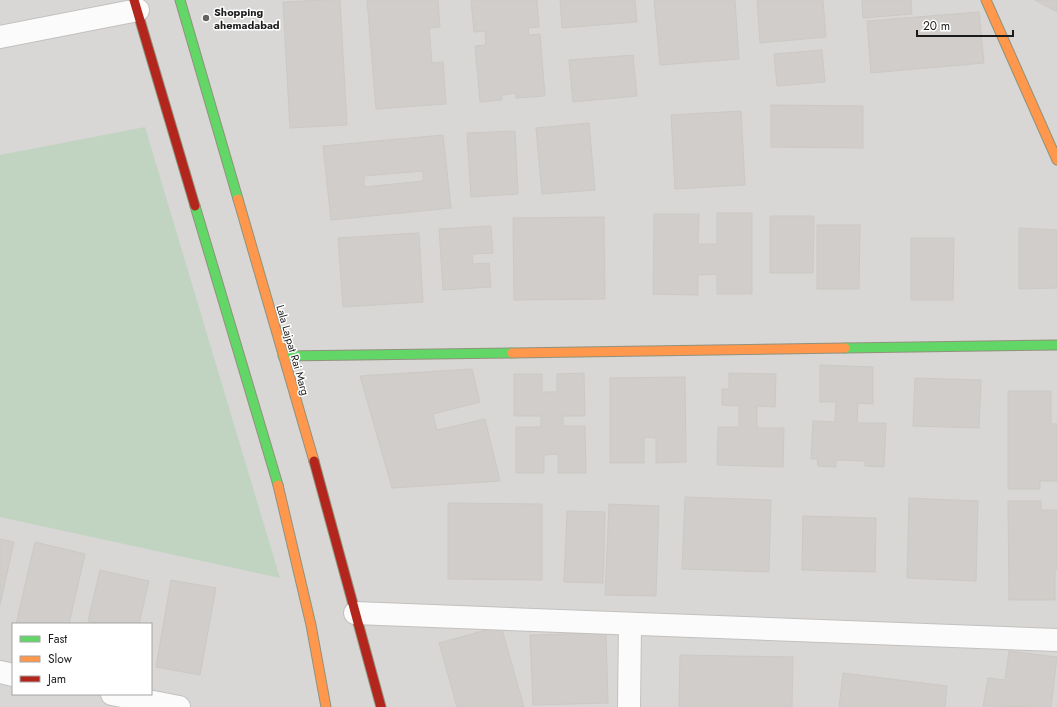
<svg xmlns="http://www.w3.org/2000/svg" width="1057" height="707" font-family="Jost,sans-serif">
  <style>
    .residential { fill: #d8d7d5; fill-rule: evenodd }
    .cemetery { fill: #c1d4c1 }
    .building { fill: #d0cdca; stroke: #ccc9c5; fill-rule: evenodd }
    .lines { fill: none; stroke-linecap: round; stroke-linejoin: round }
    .street-casing { stroke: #c2c1bf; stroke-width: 24 }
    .fast-casing { stroke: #91927c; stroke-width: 11 }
    .slow-casing { stroke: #91927c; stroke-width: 11 }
    .jam-casing { stroke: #91927c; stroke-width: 11 }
    .street { stroke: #fcfbfb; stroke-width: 22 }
    .fast { stroke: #63d668; stroke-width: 9 }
    .slow { stroke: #ff974d; stroke-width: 9 }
    .jam { stroke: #b3261e; stroke-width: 9 }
    .poi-dot { fill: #636261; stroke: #fff; stroke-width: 1.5 }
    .labels { text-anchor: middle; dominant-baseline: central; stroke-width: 3; stroke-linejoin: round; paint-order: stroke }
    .poi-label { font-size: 11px; font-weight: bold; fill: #1b1b1b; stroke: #fff; text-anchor: start }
    .street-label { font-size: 11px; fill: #1b1b1b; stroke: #fff }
  </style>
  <rect width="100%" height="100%" fill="#e9e7e3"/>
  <path class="residential" d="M0 0H1057V707H0ZM13 624H151V694H13Z"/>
  <polygon class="cemetery" points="145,127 280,578 0,517 0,155"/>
  <g class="building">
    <polygon points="322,0 340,0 347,125 290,128 283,2"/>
    <polygon points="367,0 438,0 440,27 429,28 432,63 443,62 446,104 376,109"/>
    <polygon points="471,0 537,0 539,27 528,28 529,35 540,34 545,96 516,98 516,93 501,95 502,100 480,102 475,46 486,45 485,31 474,32"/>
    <polygon points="560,0 635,0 637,22 562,28"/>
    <polygon points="654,0 735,0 739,59 660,65"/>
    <polygon points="757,0 823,0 826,37 760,43"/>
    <polygon points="862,0 911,0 912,14 863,18"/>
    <polygon points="1035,0 1057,0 1057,12"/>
    <polygon points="979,12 984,63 871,73 867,21"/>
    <polygon points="822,50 825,82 777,86 774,54"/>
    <polygon points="633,55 637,96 573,102 569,60"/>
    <polygon points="771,105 863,106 863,148 771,147"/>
    <polygon points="741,111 745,185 675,189 671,115"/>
    <polygon points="589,123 595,190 542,194 536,128"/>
    <polygon points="515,131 518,194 471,197 467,133"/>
    <path d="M443 135 451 208 331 220 323 146ZM423 171V181L364 187V176Z"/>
    <polygon points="717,213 752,213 752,294 717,294 717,274 698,275 698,295 653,294 654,214 699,214 698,244 717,244"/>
    <polygon points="770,216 814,216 813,273 770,273"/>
    <polygon points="604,217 605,299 514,300 513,218"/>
    <polygon points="817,225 860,225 859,289 817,289"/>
    <polygon points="491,226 493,253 472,254 473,264 489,263 491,287 443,290 439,229"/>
    <polygon points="1019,228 1057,230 1057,288 1019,289"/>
    <polygon points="419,233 423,302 343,307 338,238"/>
    <polygon points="911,238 954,238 953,300 911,300"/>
    <polygon points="820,365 873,367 873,404 858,403 857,423 886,423 884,467 865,466 865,461 836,460 836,467 818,466 817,459 811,459 813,421 835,422 836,402 820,402"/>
    <polygon points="472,369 480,402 433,414 437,430 485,419 500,481 392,488 360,376"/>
    <polygon points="584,373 585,416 563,416 563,426 585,426 586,473 558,473 558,454 544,455 544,473 516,473 516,427 541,427 541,416 514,416 514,374 542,374 542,392 557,392 557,374"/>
    <polygon points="729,373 776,374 775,407 757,406 757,428 784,428 783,467 717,465 718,427 739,427 739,406 722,405 722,389 729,389"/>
    <polygon points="685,377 686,462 656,463 656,438 644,437 644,463 610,463 610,378"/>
    <polygon points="915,378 981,380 979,428 913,426"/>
    <polygon points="1008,391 1051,391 1051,424 1057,424 1057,481 1040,481 1040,489 1008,489"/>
    <polygon points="685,497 771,500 769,572 682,569"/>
    <polygon points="909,498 978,501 976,581 907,578"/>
    <polygon points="1008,501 1041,501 1041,510 1057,510 1057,569 1055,569 1055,600 1009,600"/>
    <polygon points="448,503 542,504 542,580 448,579"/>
    <polygon points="609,504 659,506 656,596 605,595"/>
    <polygon points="567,511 605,512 603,583 564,582"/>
    <polygon points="803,516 876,518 875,572 802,570"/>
    <polygon points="0,539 14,542 0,605"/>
    <polygon points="35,542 85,554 69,624 16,624"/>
    <polygon points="100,570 149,581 139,624 101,624 88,621"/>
    <polygon points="171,580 216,588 200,675 156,667"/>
    <polygon points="501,626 524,707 457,707 439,643"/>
    <polygon points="606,633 608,703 533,705 530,635"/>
    <polygon points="1009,651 1057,657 1051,707 983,706 988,678 1005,680"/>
    <polygon points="680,655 793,657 792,707 679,707"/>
    <polygon points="843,673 947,686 945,707 839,707"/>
  </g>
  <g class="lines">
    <g class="street-casing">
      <g id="street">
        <polyline points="0,37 138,10"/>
        <polyline points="355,613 1057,640"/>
        <polyline points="0,672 13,675"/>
        <polyline points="112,694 179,707"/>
        <polyline points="629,707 630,624"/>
      </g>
    </g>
    <g class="fast-casing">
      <g id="fast">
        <polyline points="180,0 238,199"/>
        <polyline points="195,206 278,485"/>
        <polyline points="845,348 1057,345"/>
        <polyline points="283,356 512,353"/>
      </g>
    </g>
    <g class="slow-casing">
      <g id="slow">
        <polyline points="986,0 1057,160"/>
        <polyline points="238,199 314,461"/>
        <polyline points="512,353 845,348"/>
        <polyline points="278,485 311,625 326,707"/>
      </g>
    </g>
    <g class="jam-casing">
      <g id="jam">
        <polyline points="134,0 195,206"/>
        <polyline points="314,461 381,707"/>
      </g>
    </g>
    <use href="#street" class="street"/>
    <use href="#fast" class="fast"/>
    <use href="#slow" class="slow"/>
    <use href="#jam" class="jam"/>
  </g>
  <circle class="poi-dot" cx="206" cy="18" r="4"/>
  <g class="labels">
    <g class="poi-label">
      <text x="214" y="12">Shopping<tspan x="214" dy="13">ahemadabad</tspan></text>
    </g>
    <g class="street-label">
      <text transform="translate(293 350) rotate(74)">Lala Lajpat Rai Marg</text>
    </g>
  </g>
  <rect x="12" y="623" width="140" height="72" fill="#ffffff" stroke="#a4a4a4"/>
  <rect x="20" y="636" width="20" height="6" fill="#63d668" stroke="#a4a4a4"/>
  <text x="48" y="643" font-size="12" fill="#1b1b1b">Fast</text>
  <rect x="20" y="656" width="20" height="6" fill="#ff974d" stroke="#a4a4a4"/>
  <text x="48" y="663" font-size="12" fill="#1b1b1b">Slow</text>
  <rect x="20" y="676" width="20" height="6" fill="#b3261e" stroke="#a4a4a4"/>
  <text x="48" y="683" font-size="12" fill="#1b1b1b">Jam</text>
  <path d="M917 30v6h96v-6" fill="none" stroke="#1b1b1b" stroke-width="2"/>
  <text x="923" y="30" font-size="12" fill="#1b1b1b" stroke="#ffffff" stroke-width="3" paint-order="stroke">20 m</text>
</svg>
